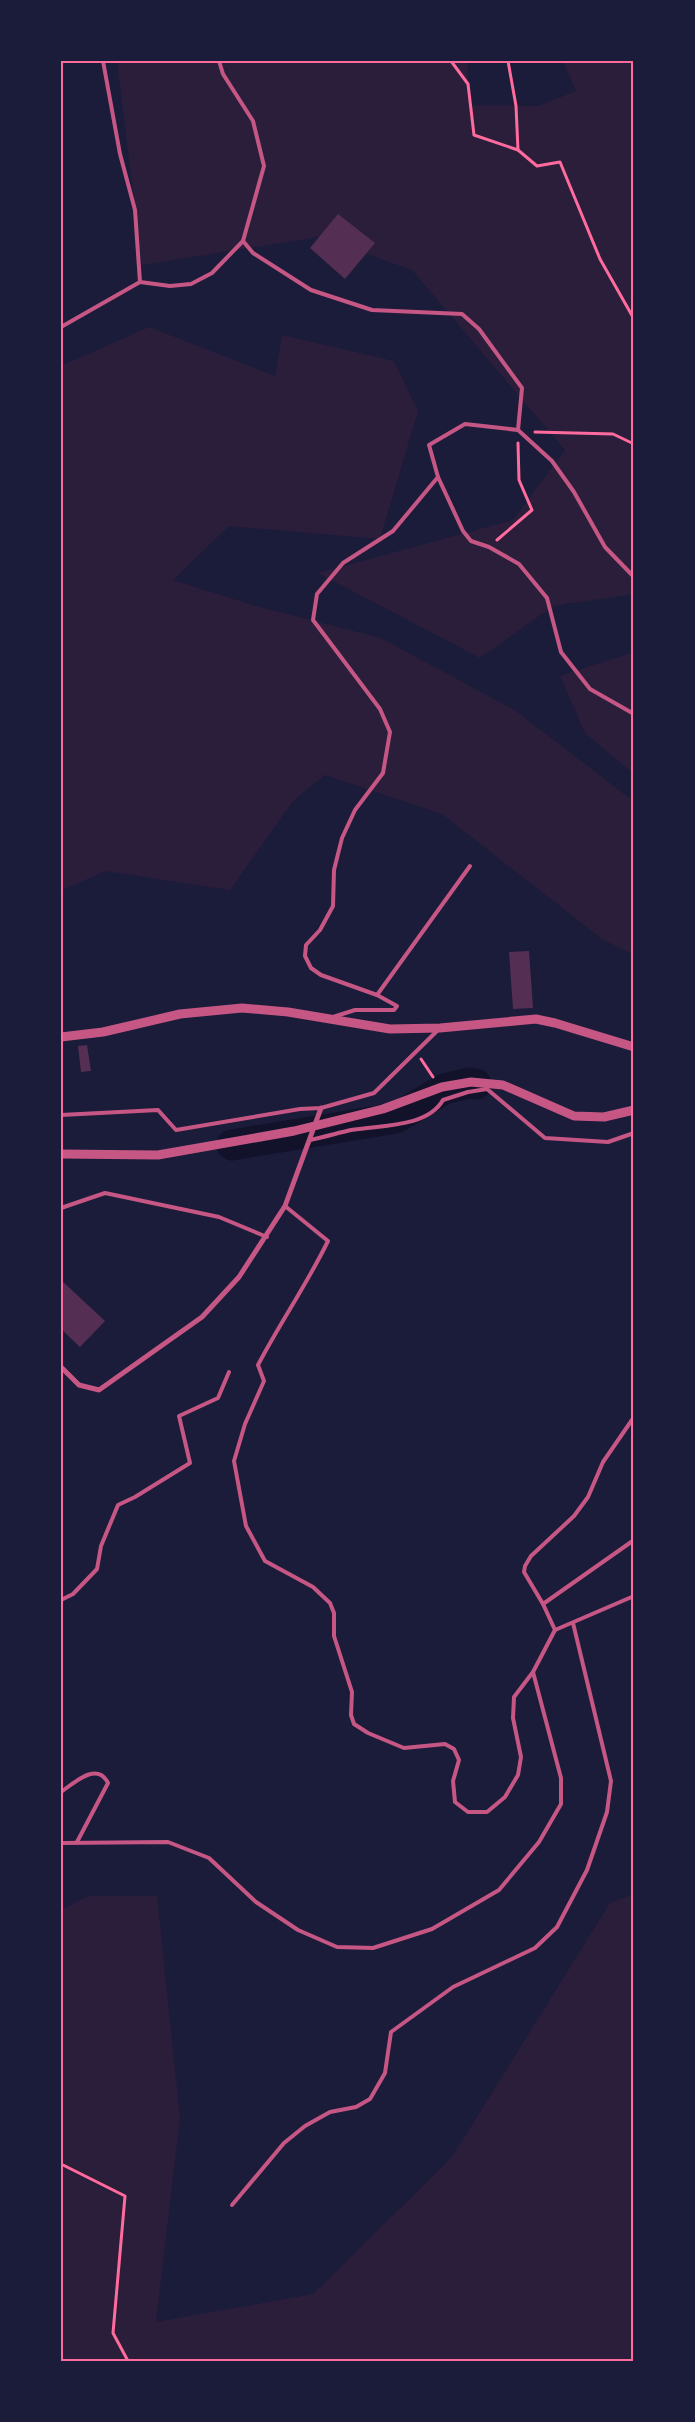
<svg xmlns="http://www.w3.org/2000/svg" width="695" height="2422" font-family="Commissioner,sans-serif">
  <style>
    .green { fill: #2a1e3b }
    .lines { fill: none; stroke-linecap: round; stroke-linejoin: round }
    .river { stroke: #12122b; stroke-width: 31 }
    .building { fill: #542f53 }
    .path { stroke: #ff6b9d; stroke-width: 3 }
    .service { stroke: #c65784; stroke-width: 4 }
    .minor { stroke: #c65784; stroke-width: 5 }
    .tertiary { stroke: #c65784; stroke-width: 9 }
    .neatline { fill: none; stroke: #ff6b9d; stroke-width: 2 }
  </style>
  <rect width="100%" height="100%" fill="#1b1b3a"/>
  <g class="green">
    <polygon points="117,61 467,61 470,105 538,106 576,91 563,61 634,61 634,594 553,606 480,658 318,573 513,520 565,450 412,270 318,237 142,265"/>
    <polygon points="149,327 275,376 282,335 394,361 418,411 380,539 229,526 173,580 256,606 381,638 516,711 628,797 634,796 634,955 602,939 442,814 325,775 293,801 230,890 105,871 61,891 61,366"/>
    <polygon points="634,652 634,774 585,733 560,676"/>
    <polygon points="634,1894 634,2361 61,2361 61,1910 88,1896 157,1896 180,2118 156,2322 313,2294 452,2157 610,1903"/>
  </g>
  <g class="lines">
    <polyline class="river" points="232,1145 396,1118 444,1089 469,1083 476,1084"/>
  </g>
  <g class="building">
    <polygon points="338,214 375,243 345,279 310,248"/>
    <polygon points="529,951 533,1008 513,1009 509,952"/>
    <polygon points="87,1045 91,1071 81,1072 78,1046"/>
    <polygon points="61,1280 105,1321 80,1347 61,1329"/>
  </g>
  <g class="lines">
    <g class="path">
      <polyline points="451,61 468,84 474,135 518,150 516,106 508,61"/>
      <polyline points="518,150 537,166 560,162 600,259 634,319"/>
      <polyline points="535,432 613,434 634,444"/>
      <polyline points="497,540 532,510 519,480 518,443"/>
      <polyline points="421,1059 433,1077"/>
      <polyline points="61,2164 125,2196 113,2333 128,2361"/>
    </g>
    <g class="service">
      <polyline points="103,61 120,154 135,210 140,282"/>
      <polyline points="243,241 253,253 311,290 372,310 462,314 479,329 522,388 518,430 552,461 574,492 605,547 634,577"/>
      <polyline points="61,327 140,282 170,286 191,284 212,273 243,241 264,166 253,121 223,74 219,61"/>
      <polyline points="438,477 463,531 471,541 489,547 519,564 547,598 561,652 590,689 634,714"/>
      <polyline points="377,995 470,866"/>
      <polyline points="333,1017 355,1010 394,1010 397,1006 377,995 321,975 311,968 305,956 306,945 320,930 333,906 334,870 342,838 355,810 383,773 390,732 380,709 313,620 317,594 343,563 393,531 438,477 429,445 465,424 518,430"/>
      <polyline points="61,1115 158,1110 176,1130 300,1109 321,1108 374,1093 439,1029"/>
      <path d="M310 1140C324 1137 338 1133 351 1130 379 1125 427 1128 443 1100L468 1092 487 1089 545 1138 608 1142 634 1133"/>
      <path d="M285 1206 328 1241C307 1284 280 1323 258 1365L264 1381 245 1424 234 1461 246 1526 265 1561 313 1587 330 1603 334 1613V1636L352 1692 351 1715 354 1724 368 1733 404 1748 445 1744 454 1749 459 1760 453 1781 455 1802 468 1812H487L505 1797 518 1775 521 1757 513 1718 514 1697 533 1672"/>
      <polyline points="61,1208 105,1193 219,1217 267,1237"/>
      <polyline points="61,1600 73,1594 97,1569 101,1546 118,1505 135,1497 190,1463 179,1416 218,1398 229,1372"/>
      <polyline points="543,1604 524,1572 525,1566 531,1556 574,1516 588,1497 603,1462 634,1417"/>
      <polyline points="555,1630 543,1604 634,1540"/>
      <path d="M61 1792C74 1783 97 1761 108 1783L77 1842"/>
      <polyline points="61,1843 168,1842 209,1858 256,1902 298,1930 337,1947 373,1948 432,1929 499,1890 539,1842 561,1804 561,1778 533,1672 555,1630 634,1596"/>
      <polyline points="232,2205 284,2143 305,2126 330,2112 356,2107 370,2099 385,2073 391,2032 453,1987 535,1948 557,1927 587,1870 607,1812 611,1781 573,1623"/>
    </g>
    <polyline class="minor" points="61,1367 79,1385 99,1390 202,1317 239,1277 285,1206 321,1108"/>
    <g class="tertiary">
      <polyline points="61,1037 103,1032 180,1014 242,1008 288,1012 390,1029 440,1028 536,1019 555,1023 634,1047"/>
      <polyline points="61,1154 158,1155 294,1131 383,1109 442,1087 471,1082 503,1085 574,1116 604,1117 634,1110"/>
    </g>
  </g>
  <rect width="695" height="2422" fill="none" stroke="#1b1b3a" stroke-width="125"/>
  <rect x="62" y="62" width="570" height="2298" class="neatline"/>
</svg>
